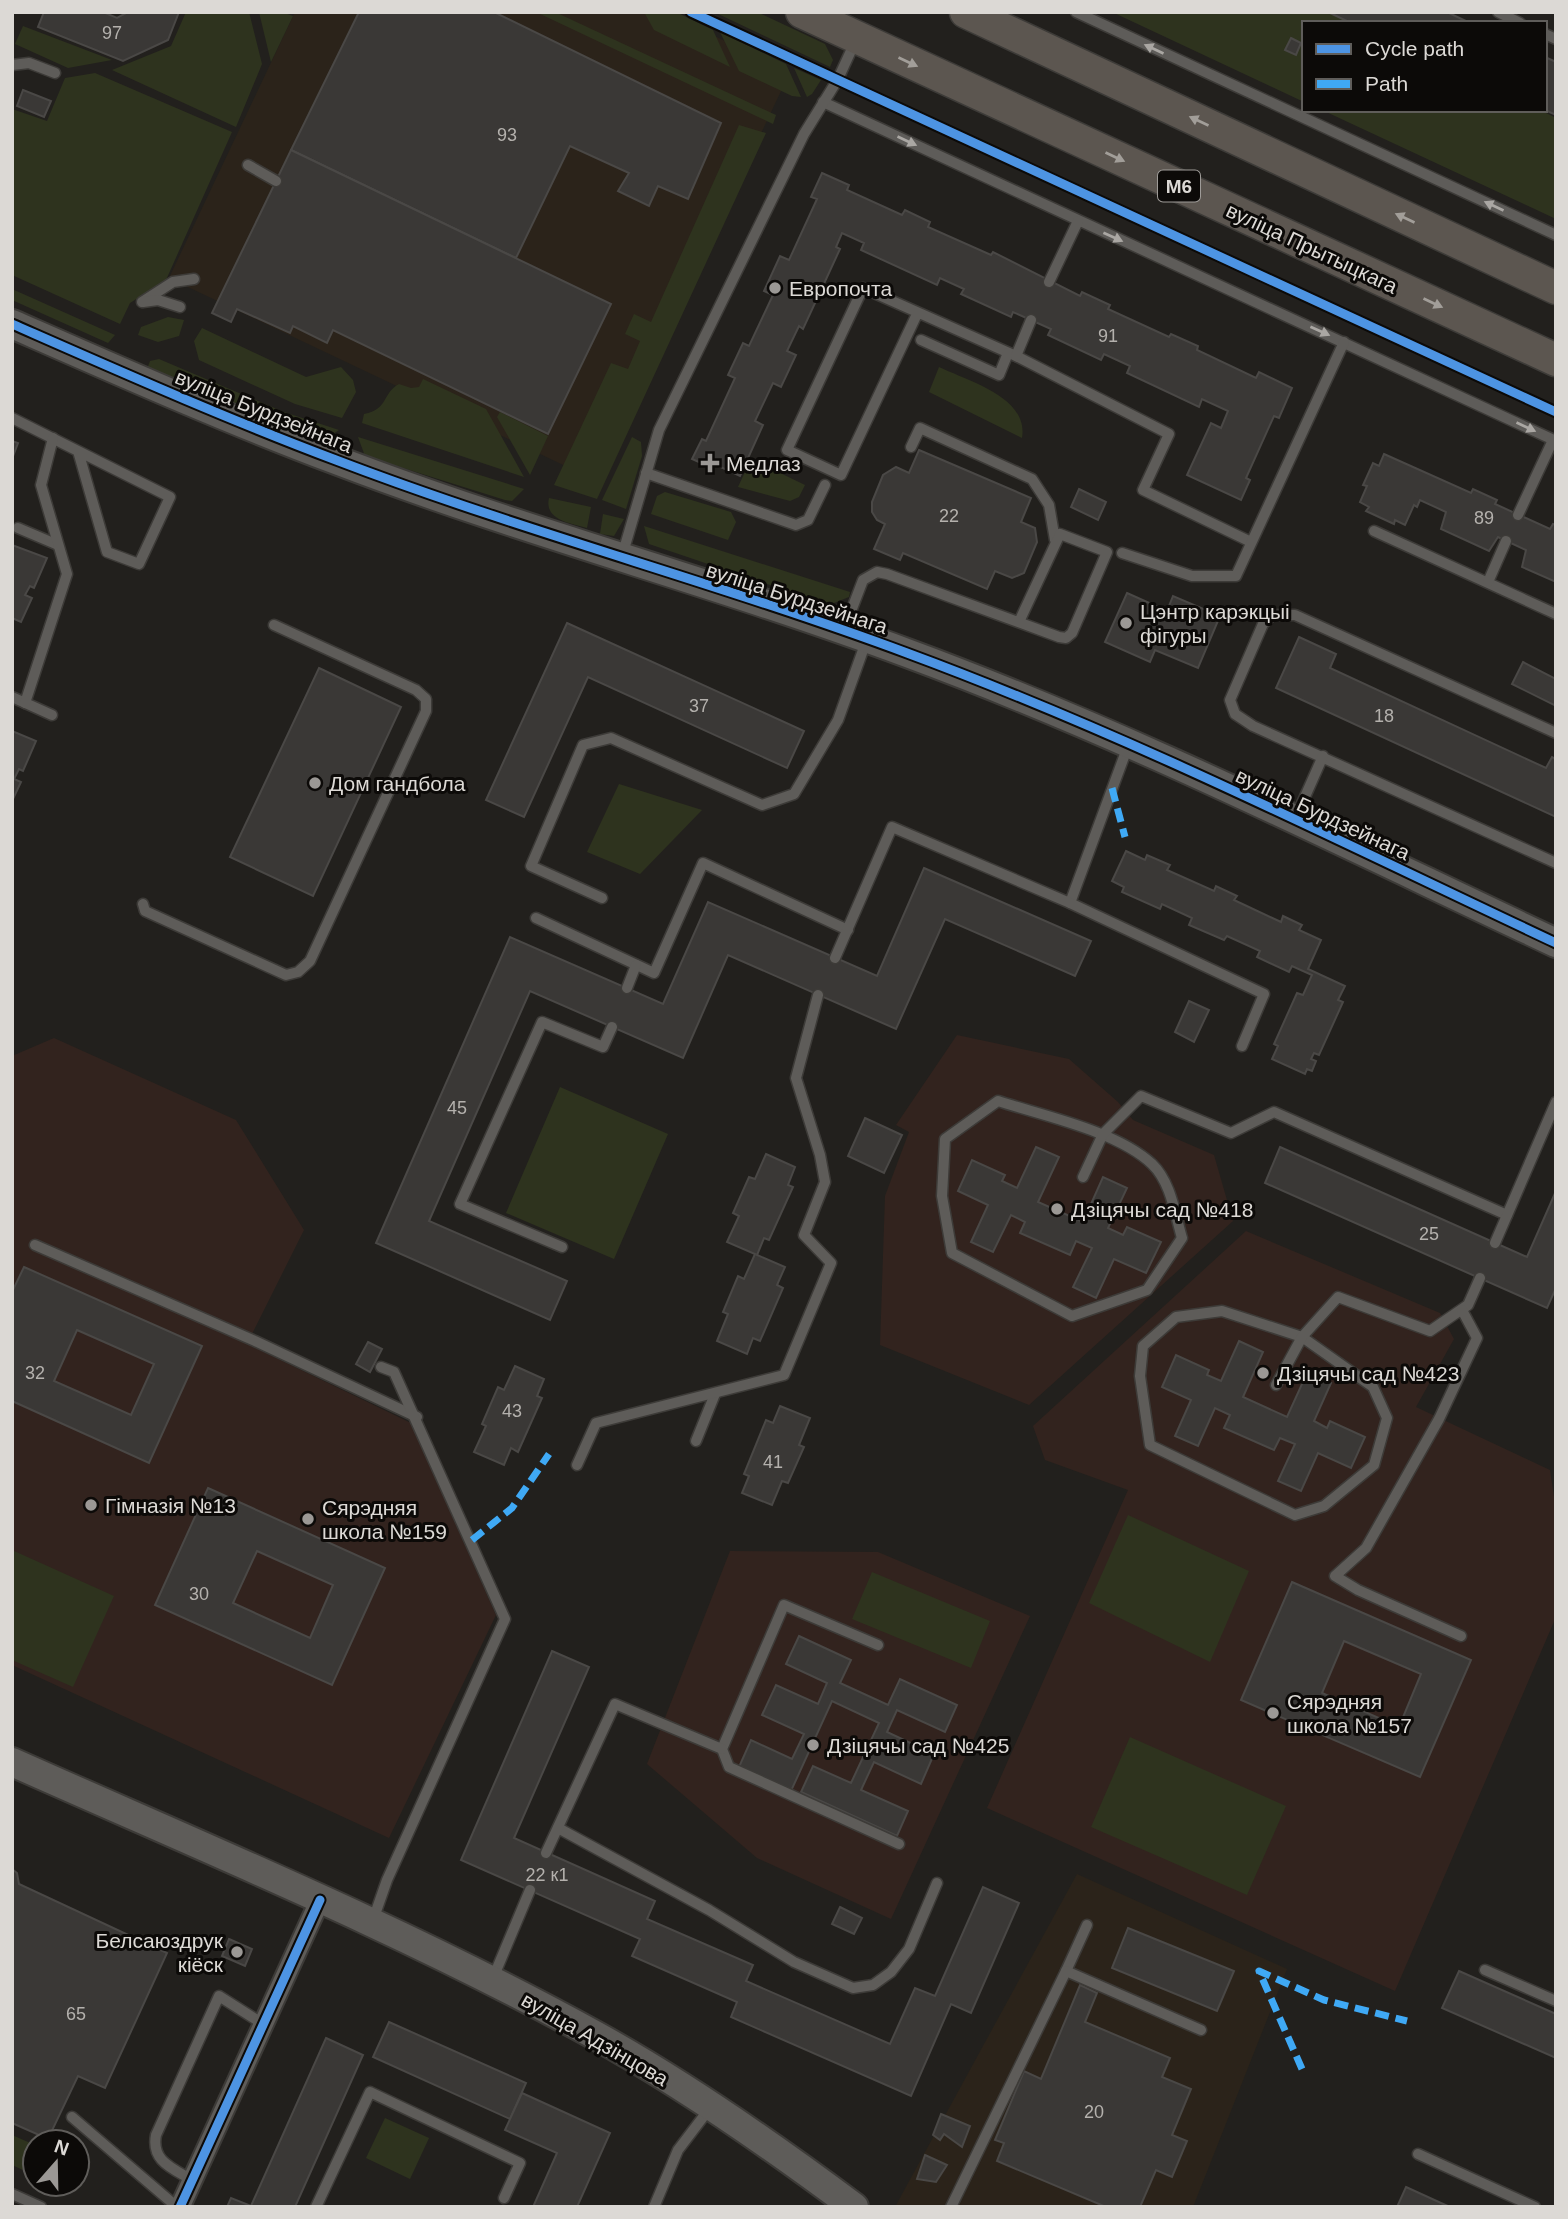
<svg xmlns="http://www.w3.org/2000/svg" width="1568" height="2219" font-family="Helvetica,sans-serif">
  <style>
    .built { fill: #2b231a }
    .education { fill: #32231e }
    .green { fill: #2e331e }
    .building { fill: #3a3836; stroke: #4a4846; stroke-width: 2; fill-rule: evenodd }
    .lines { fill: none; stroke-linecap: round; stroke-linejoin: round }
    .lane-casing { stroke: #3d3b38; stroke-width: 13 }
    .street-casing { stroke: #3d3b38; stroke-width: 23 }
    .secondary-casing { stroke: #3d3b38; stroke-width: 32 }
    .primary-casing { stroke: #3d3b38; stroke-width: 35 }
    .lane { stroke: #5e5c59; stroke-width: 10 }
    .street { stroke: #5e5c59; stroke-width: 19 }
    .secondary { stroke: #5e5c59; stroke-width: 28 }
    .primary { stroke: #5c5650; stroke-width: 32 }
    .quiet { stroke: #3fa9f5; stroke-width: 7; stroke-dasharray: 14 7; stroke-linecap: butt }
    .cycleway-casing { stroke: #0c0a08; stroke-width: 13 }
    .cycleway { stroke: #4d94e3; stroke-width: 9 }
    .oneway { fill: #aaa7a3 }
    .oneway2 { fill: #a29e99 }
    .poi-dot { fill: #9b9895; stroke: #0c0a08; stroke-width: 2.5 }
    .labels { text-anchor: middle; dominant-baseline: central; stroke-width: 6; stroke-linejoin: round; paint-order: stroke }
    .number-label { font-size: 18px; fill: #b4b1ad }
    .shield { fill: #0c0a08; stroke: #9e9b98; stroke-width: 2 }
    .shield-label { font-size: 19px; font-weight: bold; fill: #dcd9d5 }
    .street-label { font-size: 21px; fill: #dcd9d5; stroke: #0c0a08 }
    .poi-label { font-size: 21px; fill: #dcd9d5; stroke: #0c0a08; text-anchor: start }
  </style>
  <rect width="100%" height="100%" fill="#22201d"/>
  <g class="built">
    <polygon points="295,12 664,12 790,72 597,481 169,278"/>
    <polygon points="1077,1874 1287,1969 1193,2207 895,2207"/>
  </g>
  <g class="education">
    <polygon points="957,1035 1069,1059 1118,1102 1133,1120 1214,1155 1233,1221 1029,1405 880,1345 885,1196 909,1132 896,1125"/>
    <polygon points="54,1038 236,1120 304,1230 247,1344 411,1423 496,1615 389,1838 12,1665 12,1056"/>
    <polygon points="1246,1231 1440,1313 1454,1339 1416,1407 1550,1470 1556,1510 1556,1617 1395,1991 987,1808 1128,1490 1045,1460 1033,1426"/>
    <polygon points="730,1551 878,1552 1030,1616 891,1919 757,1858 647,1764"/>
  </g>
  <g class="green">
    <polygon points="186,12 249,12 262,64 236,127 112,70 171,46"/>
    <polygon points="259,12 282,12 293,16 271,62"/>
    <polygon points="536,12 555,12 776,115 773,124"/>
    <polygon points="644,12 676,12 713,30 730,67 654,30"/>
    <polygon points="714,12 757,12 825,44 833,60 830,67"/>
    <polygon points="1112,12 1328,12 1350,23 1304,23 1304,102"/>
    <polygon points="23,26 112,60 68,68 15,44"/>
    <polygon points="720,32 786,64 801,97 792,96 739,71"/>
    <polygon points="794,68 821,80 812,94 807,97"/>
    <polygon points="95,73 232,132 166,280 130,303 120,324 12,275 12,109 47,121 65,78"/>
    <polygon points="1322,110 1540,110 1556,118 1556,219"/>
    <polygon points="739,125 766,133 597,499 554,485 611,363 628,369 640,341 625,334 634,314 651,322"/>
    <polygon points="12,289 115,335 108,343 12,300"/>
    <polygon points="168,317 184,320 179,336 158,342 138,335 141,327"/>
    <polygon points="202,328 306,377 341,367 353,380 356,392 342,418 295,404 199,360 194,341"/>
    <polygon points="159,359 284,412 339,430 327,438 318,437 246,412 147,369 150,361"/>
    <path d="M939 367C968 381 1029 397 1022 438L929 392Z"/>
    <path d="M423 379 486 409 524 477 362 423 364 414C389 409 382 393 399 384L411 388 419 387Z"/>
    <polygon points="500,412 548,436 530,475 497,417"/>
    <polygon points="358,437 524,489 512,501 505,500 365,456"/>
    <polygon points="632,437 641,442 642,456 626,509 602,500"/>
    <polygon points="751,459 805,485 799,497 790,501 738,487"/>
    <polygon points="665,492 731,512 736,522 728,540 651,514 657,496"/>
    <path d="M549 498 591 507 587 528C570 523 544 520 549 498Z"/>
    <polygon points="603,514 624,519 614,536 600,534"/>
    <polygon points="644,526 850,592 849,597 829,605 649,544"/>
    <polygon points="619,784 702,810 640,874 587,852"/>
    <polygon points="560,1087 668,1134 614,1259 506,1213"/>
    <polygon points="1128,1515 1249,1571 1210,1662 1089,1603"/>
    <polygon points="12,1550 114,1596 73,1687 12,1660"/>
    <polygon points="872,1572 990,1621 971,1668 852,1619"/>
    <polygon points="1130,1737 1286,1806 1247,1895 1091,1827"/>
    <polygon points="385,2118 429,2138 410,2179 366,2158"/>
    <polygon points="12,2135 35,2145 25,2171 12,2165"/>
  </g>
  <g class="building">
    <polygon points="44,12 103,12 117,18 128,12 179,12 168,40 123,61 38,27"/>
    <polygon points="359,12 494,12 721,123 688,199 658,186 649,206 618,191 629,173 570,146 516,258 291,150"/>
    <polygon points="1328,12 1447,12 1470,23 1351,23"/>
    <polygon points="1291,38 1301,43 1296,55 1285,50"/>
    <polygon points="1545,57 1556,62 1556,115 1545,110"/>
    <polygon points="23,90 51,101 44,117 17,106"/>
    <polygon points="291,150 611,304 548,434 333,330 327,343 293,326 290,333 237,309 231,322 212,313"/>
    <polygon points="822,173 849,185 847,190 902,215 905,210 930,222 928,227 991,255 993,252 1080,296 1082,292 1110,305 1108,309 1169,337 1171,334 1198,346 1197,350 1256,378 1259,372 1292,388 1279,418 1274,416 1246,478 1250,480 1241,500 1187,475 1211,423 1221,428 1228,411 1202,399 1199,407 1127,373 1130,366 1104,354 1101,360 1048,335 1051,329 1013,312 1011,317 961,294 964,289 940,278 937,285 861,250 864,243 842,233 836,247 840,249 822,288 803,329 799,326 787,351 796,355 781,387 773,383 755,421 763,425 740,476 712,463 710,467 692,459 702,439 706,441 735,378 728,375 743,343 749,346 773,295 764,291 780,256 789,260 817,199 811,197"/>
    <polygon points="12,441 18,443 12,459"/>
    <polygon points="919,450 1031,498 1021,522 1035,528 1037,542 1024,573 1012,578 995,571 987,589 903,553 900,560 874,549 885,524 877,520 872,512 872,502 883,475 896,467 909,473"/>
    <polygon points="1384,454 1471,493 1473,489 1497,500 1495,504 1550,529 1553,524 1556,525 1556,582 1522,567 1526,550 1498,537 1489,551 1441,529 1446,512 1420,500 1417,507 1414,505 1405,525 1395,520 1394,524 1366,511 1369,507 1360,502 1367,486 1363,485 1373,463 1379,466"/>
    <polygon points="1079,489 1106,502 1098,520 1071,507"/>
    <polygon points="12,545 47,558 34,588 30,586 25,595 32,598 21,622 12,618"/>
    <polygon points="1127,593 1167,611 1173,596 1220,616 1198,668 1155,650 1150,662 1105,642"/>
    <polygon points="567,623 804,731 787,768 588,677 524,817 486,800"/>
    <polygon points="1299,637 1336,654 1330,668 1546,768 1552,757 1556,759 1556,817 1276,688"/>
    <polygon points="1523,662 1556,679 1556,706 1512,684"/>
    <polygon points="319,668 401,707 313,896 230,857"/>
    <polygon points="12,731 36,741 23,771 19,769 14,779 21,782 12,801"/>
    <polygon points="1126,851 1145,860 1147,855 1170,865 1167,870 1214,891 1216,886 1237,896 1234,900 1281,922 1283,916 1302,925 1299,930 1321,940 1308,969 1345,986 1338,1000 1343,1002 1319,1055 1314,1053 1311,1059 1316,1061 1312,1071 1307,1069 1305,1074 1272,1059 1278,1046 1274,1044 1297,993 1303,995 1312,975 1292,966 1289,972 1257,957 1260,951 1227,936 1224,940 1189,925 1192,918 1162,904 1160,909 1122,892 1124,887 1112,881"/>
    <polygon points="924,868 1091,941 1075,976 945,919 896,1029 728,955 683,1058 530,991 429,1221 567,1281 550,1320 376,1243 510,937 663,1004 708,902 877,976"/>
    <polygon points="1189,1001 1209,1010 1194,1042 1175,1032"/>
    <polygon points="865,1118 902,1135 884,1173 848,1156"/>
    <polygon points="1036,1147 1059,1157 1038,1202 1083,1222 1103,1177 1127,1188 1108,1228 1123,1235 1127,1227 1161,1242 1146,1273 1114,1259 1096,1298 1073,1287 1092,1248 1076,1241 1070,1255 1020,1233 1025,1222 1011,1215 993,1252 971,1242 988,1205 958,1191 972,1160 1005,1175 1002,1181 1017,1188"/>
    <polygon points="1280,1147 1527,1257 1556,1191 1556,1288 1547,1308 1265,1183"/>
    <polygon points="766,1154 795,1167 788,1185 793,1187 769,1240 764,1238 757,1255 785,1267 777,1285 783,1288 760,1341 753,1338 747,1354 717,1341 728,1314 723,1312 738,1276 744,1279 755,1254 727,1242 739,1216 733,1213 749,1177 755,1179"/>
    <path d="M24 1267 202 1346 149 1463 12 1401V1292ZM77 1330 154 1364 131 1415 54 1381Z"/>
    <polygon points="1239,1341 1263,1352 1243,1397 1287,1417 1307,1373 1331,1383 1314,1421 1327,1428 1330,1421 1365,1437 1351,1468 1318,1453 1301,1491 1278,1481 1295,1444 1280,1438 1274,1450 1224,1428 1230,1415 1215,1408 1198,1446 1175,1436 1191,1400 1162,1387 1176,1355 1209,1370 1207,1375 1221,1381"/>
    <polygon points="368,1342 382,1349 370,1372 356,1364"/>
    <polygon points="515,1366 544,1379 537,1396 542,1398 518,1452 511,1448 504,1465 474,1452 486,1426 482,1424 498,1387 504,1390"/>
    <polygon points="780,1406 810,1418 799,1445 804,1447 788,1483 782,1481 772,1505 742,1493 749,1476 744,1474 766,1420 773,1423"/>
    <path d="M208 1488 385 1568 332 1685 155 1605ZM257 1551 333 1585 310 1638 233 1603Z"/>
    <path d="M1292 1582 1471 1660 1420 1777 1241 1700ZM1344 1641 1421 1674 1399 1727 1322 1693Z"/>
    <polygon points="799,1636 851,1660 840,1683 888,1705 900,1679 957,1705 945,1732 897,1710 887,1732 934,1754 921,1784 874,1762 861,1790 908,1811 897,1836 801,1792 813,1766 851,1783 879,1723 832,1701 791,1791 739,1767 751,1740 792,1759 804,1734 762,1715 776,1685 818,1704 827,1683 786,1664"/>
    <polygon points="552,1651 589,1667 514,1838 655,1901 647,1919 753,1965 746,1981 890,2044 915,1988 935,1996 983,1887 1019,1903 971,2013 951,2004 911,2096 731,2017 737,2002 632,1956 640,1939 461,1860"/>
    <polygon points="12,1869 17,1873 19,1884 167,1953 105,2088 78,2076 48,2139 12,2123"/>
    <polygon points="840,1907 862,1918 854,1934 832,1924"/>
    <polygon points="1128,1928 1234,1971 1217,2011 1112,1968"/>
    <polygon points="229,1939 252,1949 245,1966 222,1956"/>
    <polygon points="1459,1971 1556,2014 1556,2058 1442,2008"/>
    <polygon points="1080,1985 1097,1993 1085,2022 1170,2058 1162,2077 1191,2089 1172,2135 1187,2141 1172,2177 1156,2170 1140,2207 1106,2207 997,2161 1004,2143 995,2140 1024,2071 1041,2079"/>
    <polygon points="389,2022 526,2083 510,2119 373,2057"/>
    <polygon points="326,2038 363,2055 295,2207 227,2207 231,2198 251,2206"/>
    <polygon points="522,2093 610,2133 577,2207 533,2207 557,2153 505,2130"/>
    <polygon points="941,2114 970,2126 962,2147 944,2134 940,2140 933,2135"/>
    <polygon points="925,2155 947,2165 936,2182 917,2179"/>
    <polygon points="1406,2187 1441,2203 1450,2207 1397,2207"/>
  </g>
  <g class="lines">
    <g class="lane-casing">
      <g id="lane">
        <polyline points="1076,12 1556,235"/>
        <polyline points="1498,12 1520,23"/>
        <polyline points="1545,34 1556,39"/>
        <polyline points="12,65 29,63 55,73"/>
        <polyline points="823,102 1556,441"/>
        <polyline points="248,165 276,181"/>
        <polyline points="1049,282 1078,221"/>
        <polyline points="142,302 173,282 194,279"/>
        <polyline points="143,302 158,300 180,307"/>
        <polyline points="917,314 841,475 787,450 863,288 1016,356 1169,434 1143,490 1251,542"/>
        <polyline points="921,340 999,375 1008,353"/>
        <polyline points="1016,356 1031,320"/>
        <polyline points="12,418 170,497 139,564 107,552 78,451"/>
        <polyline points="911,447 920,428 1032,479 1049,505 1055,540"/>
        <polyline points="646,473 796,525 808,520 825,485"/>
        <polyline points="1518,515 1553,440"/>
        <polyline points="18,528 58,545"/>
        <polyline points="1374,531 1556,614"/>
        <polyline points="1122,553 1192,576 1236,576 1344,342"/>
        <polyline points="622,556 659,430 804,134 838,79 855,42"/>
        <polyline points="1488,582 1506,541"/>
        <polyline points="845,627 863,580 877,572 887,574 1059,637 1066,638 1072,633 1107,552 1060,534 1019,622"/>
        <polyline points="12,697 52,715"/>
        <polyline points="25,703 67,574 41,485 53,438"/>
        <polyline points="1556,733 1295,615 1272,615 1263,624 1230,700 1235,714 1253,726 1556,863"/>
        <polyline points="1296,817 1323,756"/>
        <polyline points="602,898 531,866 583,745 611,738 762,805 794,794 838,720 867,639"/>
        <polyline points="1070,903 1128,746"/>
        <polyline points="143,904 145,911 286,975 298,972 310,961 426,711 426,699 416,690 274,625"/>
        <polyline points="536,918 654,973 703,863 848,930"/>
        <polyline points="835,958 892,827 1070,903 1264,994 1242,1046"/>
        <polyline points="627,988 636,965"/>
        <path d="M998 1101C1044 1116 1117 1131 1152 1164 1171 1182 1175 1214 1182 1238L1147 1290 1072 1316 952 1253 942 1196 945 1139Z"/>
        <polyline points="1083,1177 1103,1134 1141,1096 1231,1133 1274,1112 1507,1215"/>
        <polyline points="1495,1243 1556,1102"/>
        <polyline points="35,1245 255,1341 417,1417"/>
        <polyline points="562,1247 460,1204 542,1022 603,1047 612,1027"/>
        <polygon points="1222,1311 1302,1337 1373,1387 1387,1418 1374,1465 1324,1506 1295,1515 1150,1445 1140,1376 1143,1346 1176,1317"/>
        <polyline points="1276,1385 1302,1337 1338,1297 1430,1331 1468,1305 1480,1278"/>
        <polyline points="696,1441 715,1394"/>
        <polyline points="577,1465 596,1423 784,1375 831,1263 804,1235 825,1182 820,1155 796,1078 818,995"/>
        <polyline points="1461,1636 1358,1590 1335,1576 1366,1548 1439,1419 1477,1338 1462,1310"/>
        <polyline points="878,1645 784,1605 722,1749 729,1767 899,1844"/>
        <polyline points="558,1828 709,1910 794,1962 853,1988 873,1985 891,1972 909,1949 937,1883"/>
        <polyline points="546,1853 615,1704 722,1749"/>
        <polyline points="373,1920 387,1880 505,1619 394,1372 381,1367"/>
        <polyline points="1485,1970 1556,2001"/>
        <polyline points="1066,1971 1087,1925"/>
        <polyline points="493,1978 530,1890"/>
        <polyline points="72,2117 177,2207"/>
        <polyline points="1418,2154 1535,2207"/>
        <path d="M192 2180C172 2168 151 2161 156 2135L219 1996 263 2024"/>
        <polyline points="12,2194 41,2207"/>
        <polyline points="316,2207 370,2092 520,2163 504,2198"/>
        <polyline points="654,2207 678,2150 710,2108"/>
        <polyline points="951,2207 1066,1971 1201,2030"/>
      </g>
    </g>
    <g class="street-casing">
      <polyline id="street" points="180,2207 320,1900"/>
    </g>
    <g class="secondary-casing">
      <g id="secondary">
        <path d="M12 324C119 371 227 419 336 460 524 532 719 583 907 653 1129 735 1341 842 1556 943"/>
        <path d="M12 1762C207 1849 406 1931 593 2034 684 2084 771 2145 854 2207"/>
      </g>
    </g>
    <g class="primary-casing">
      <g id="primary">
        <polyline points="802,12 1556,360"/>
        <polyline points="966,12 1556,288"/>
      </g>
    </g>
    <use href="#lane" class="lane"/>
    <use href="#street" class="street"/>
    <use href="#secondary" class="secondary"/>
    <use href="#primary" class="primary"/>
    <g class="quiet">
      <polyline points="1112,788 1125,837"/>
      <polyline points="472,1540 512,1508 549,1454"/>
      <polyline points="1302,2069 1259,1971 1324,2000 1407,2021"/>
    </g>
    <g class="cycleway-casing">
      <g id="cycleway">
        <polyline points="691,12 1556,412"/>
        <path d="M12 324C119 371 227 419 336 460 524 532 719 583 907 653 1129 735 1341 842 1556 943"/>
        <polyline points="180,2207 320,1900"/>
      </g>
    </g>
    <use href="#cycleway" class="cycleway"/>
  </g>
  <defs><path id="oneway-solid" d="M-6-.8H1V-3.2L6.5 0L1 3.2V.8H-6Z" transform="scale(1.75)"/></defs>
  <g class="oneway">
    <use href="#oneway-solid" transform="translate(1154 49) rotate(-155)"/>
    <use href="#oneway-solid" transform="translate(907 141) rotate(25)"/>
    <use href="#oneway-solid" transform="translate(1494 206) rotate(-155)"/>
    <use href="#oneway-solid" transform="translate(1113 237) rotate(24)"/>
    <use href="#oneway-solid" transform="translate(1320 331) rotate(24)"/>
    <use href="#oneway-solid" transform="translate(1526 427) rotate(25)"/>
  </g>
  <g class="oneway2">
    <use href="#oneway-solid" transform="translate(908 62) rotate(25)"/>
    <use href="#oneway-solid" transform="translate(1199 121) rotate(-155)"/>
    <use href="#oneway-solid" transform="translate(1115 157) rotate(25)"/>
    <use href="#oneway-solid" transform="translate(1405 218) rotate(-155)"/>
    <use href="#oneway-solid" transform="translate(1433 303) rotate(25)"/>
  </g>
  <g class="poi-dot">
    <circle cx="775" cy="288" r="7"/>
    <path d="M706.5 452.5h7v7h7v7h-7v7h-7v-7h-7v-7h7z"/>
    <circle cx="1126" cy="623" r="7"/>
    <circle cx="315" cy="783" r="7"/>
    <circle cx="1057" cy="1209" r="7"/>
    <circle cx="1263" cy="1373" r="7"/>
    <circle cx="91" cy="1505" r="7"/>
    <circle cx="308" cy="1519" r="7"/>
    <circle cx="1273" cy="1713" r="7"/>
    <circle cx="813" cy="1745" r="7"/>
    <circle cx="237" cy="1952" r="7"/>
  </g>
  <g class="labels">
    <g class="number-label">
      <text x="112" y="33">97</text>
      <text x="507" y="135">93</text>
      <text x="1108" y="336">91</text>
      <text x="949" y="516">22</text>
      <text x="1484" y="518">89</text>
      <text x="699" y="706">37</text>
      <text x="1384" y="716">18</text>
      <text x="457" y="1108">45</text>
      <text x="1429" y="1234">25</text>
      <text x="35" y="1373">32</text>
      <text x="512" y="1411">43</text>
      <text x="773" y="1462">41</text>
      <text x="199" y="1594">30</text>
      <text x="547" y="1875">22 к1</text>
      <text x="76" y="2014">65</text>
      <text x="1094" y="2112">20</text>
    </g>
    <rect class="shield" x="1158" y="170.5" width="42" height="31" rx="5"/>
    <g class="shield-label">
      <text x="1179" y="186">М6</text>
    </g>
    <g class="street-label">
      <text transform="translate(1312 248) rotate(25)">вуліца Прытыцкага</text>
      <text transform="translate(264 411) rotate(22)">вуліца Бурдзейнага</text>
      <text transform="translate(797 598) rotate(18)">вуліца Бурдзейнага</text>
      <text transform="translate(1323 814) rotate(25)">вуліца Бурдзейнага</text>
      <text transform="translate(595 2039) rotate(30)">вуліца Адзінцова</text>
    </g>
    <g class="poi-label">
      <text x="789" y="288">Европочта</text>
      <text x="726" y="463">Медлаз</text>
      <text x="1140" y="611">Цэнтр карэкцыі<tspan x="1140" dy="24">фігуры</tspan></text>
      <text x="329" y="783">Дом гандбола</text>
      <text x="1071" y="1209">Дзіцячы сад №418</text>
      <text x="1277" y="1373">Дзіцячы сад №423</text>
      <text x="105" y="1505">Гімназія №13</text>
      <text x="322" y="1507">Сярэдняя<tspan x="322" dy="24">школа №159</tspan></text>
      <text x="1287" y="1701">Сярэдняя<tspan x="1287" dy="24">школа №157</tspan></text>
      <text x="827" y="1745">Дзіцячы сад №425</text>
      <text x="223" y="1940" text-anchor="end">Белсаюздрук<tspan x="223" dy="24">кіёск</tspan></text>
    </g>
  </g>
  <rect width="1568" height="2219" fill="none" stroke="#dcd9d5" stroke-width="28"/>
  <rect x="1302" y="21" width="245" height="91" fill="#0c0a08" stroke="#5f5d5a" stroke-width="2"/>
  <rect x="1316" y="44" width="35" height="10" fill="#4d94e3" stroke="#5f5d5a" stroke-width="2"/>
  <text x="1365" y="56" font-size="21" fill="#dcd9d5">Cycle path</text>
  <rect x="1316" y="79" width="35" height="10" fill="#3fa9f5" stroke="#5f5d5a" stroke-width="2"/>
  <text x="1365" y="91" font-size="21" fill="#dcd9d5">Path</text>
  <g transform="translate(56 2163) rotate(20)"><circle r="33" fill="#0c0a08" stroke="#5f5d5a" stroke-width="2"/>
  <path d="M0-5L12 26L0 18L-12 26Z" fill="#9b9895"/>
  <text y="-10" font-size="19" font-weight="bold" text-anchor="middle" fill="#dcd9d5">N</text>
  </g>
</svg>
